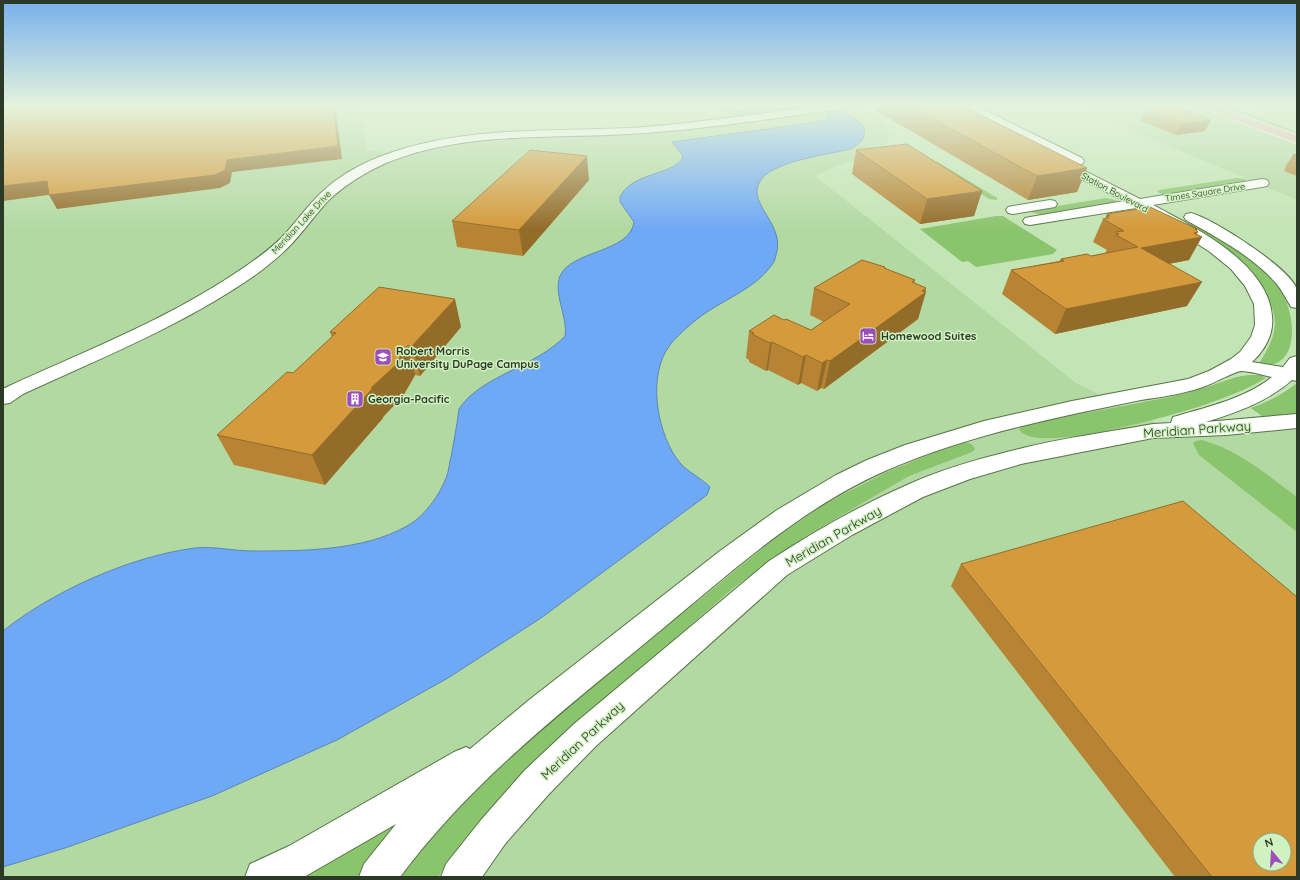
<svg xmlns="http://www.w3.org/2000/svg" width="1300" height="880" font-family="Quicksand,sans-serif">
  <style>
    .built { fill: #b3d9a2; fill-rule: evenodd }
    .green { fill: #8ac46d }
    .water { fill: #6fa9f5; stroke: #5b87b7 }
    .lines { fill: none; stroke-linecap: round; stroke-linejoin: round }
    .minor-casing { stroke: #567347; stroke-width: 2 }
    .major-casing { stroke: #fff; stroke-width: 2 }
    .minor { fill: #fff; fill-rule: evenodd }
    .major { fill: #f1afb4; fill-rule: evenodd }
    .wall { fill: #b68434 }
    .shaded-wall { fill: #946c2a }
    .building { fill: #d49a3c; stroke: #946c2a; fill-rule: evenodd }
    .labels { text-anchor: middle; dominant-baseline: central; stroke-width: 3; stroke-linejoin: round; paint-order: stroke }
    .far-street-label { font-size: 9px; fill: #2c3926; stroke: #d0f1c0 }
    .poi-label { font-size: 11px; font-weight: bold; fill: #2c3926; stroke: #d0f1c0; text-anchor: start }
    .near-street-label { font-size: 13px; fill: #2c3926; stroke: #d0f1c0 }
  </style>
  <rect width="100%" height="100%" fill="#c3e4b4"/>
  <g class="built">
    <path d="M3 106H359L367 150 391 153 456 137 497 131 629 128 693 122 816 106H858L873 114 889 131V140L877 151 861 158 835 167 815 176 1076 383 1162 426 1297 412V877H3ZM1260 840H1284V864H1260Z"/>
    <polygon points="1075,106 1196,106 1297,142 1297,200"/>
    <polygon points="1241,106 1297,106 1297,126"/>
  </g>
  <g class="green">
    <polygon points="775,106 816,106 739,116 729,114 723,110 726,109 729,111"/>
    <path d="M1214 106C1235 106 1276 124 1297 132V135Z"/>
    <polygon points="933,161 938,162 997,198 997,200 989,199 932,164"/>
    <polygon points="1237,178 1245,179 1246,182 1173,193 1167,196 1157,192 1159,190"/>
    <polygon points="1106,198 1115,200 1118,203 1042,215 1031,212 1033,210"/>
    <path d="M1160 209C1199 226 1253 253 1279 288 1293 306 1300 352 1277 363 1270 365 1266 366 1260 362 1280 330 1280 315 1259 283Z"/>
    <polygon points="996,216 1003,216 1057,250 1053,254 976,267 968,261 962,262 920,229"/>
    <path d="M1249 375H1260L1266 378C1248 389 1227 397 1207 404 1181 413 1032 457 1019 429L1024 425 1169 397 1201 389 1236 377Z"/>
    <path d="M1297 383V415L1263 417 1251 408C1268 402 1283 394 1297 383Z"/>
    <path d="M1202 440C1240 451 1266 474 1297 497V532L1199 455 1193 443 1196 441Z"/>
    <path d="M964 442C970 443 973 444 975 449L972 452 909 476 806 536 732 589 538 758 446 865 438 877H400L449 815 518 747 778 536 828 502 887 472 955 444Z"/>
    <polygon points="391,823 393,832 357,877 290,877"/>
  </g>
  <path class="water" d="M831 112C843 111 859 117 865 129 864 140 861 144 850 149 828 155 769 161 759 183 748 205 786 225 776 255 775 259 774 263 771 266 756 287 728 298 707 312 695 320 673 338 666 351 648 382 658 436 680 463 688 472 701 478 710 487L707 495 541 618 448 678 337 740 212 796 65 848 3 867V631C53 591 131 556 195 548 214 546 234 551 253 551 302 551 363 551 407 526 424 517 439 496 446 478 449 471 449 464 451 457 454 441 457 425 459 409 480 376 536 367 565 336 568 317 553 294 560 276 571 250 630 253 634 222L620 202V197C632 171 678 175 683 156L672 142 817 122 828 119 827 114Z"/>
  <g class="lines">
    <g class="minor-casing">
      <g id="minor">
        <path d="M818 106H844L839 109C769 119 700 130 630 134 548 139 463 131 386 163 366 172 346 184 330 199 317 212 307 227 295 240 284 253 271 263 258 273 186 324 103 357 23 394L10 403 3 404V389L9 386C90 349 173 317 246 266 259 257 273 247 284 235 297 221 308 205 322 192 338 177 358 165 379 157 459 126 544 132 628 128 692 124 755 114 818 106Z"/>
        <polygon points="963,106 976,106 1082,158 1084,161 1082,164 1074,164 964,108"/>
        <path d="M1057 157 1140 199 1262 179 1267 180 1269 183 1267 186 1262 187 1153 205C1194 227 1268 263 1272 316 1274 334 1265 350 1252 362L1283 367 1290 358 1297 356V381L1292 380C1267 402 1237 412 1206 422L1297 414V428L1226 435 1153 438 1021 464 970 479 923 497 852 535 787 575 596 746 549 794 505 844 482 877H441L446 864 481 820 525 770 574 724 769 561C813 532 859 506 907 485 942 469 981 458 1019 449 1062 438 1109 432 1153 424L1171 423 1173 417C1207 407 1244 399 1272 377 1262 375 1250 371 1241 371 1234 372 1212 384 1203 387 1183 394 1161 397 1141 400 1054 418 967 435 885 471 801 508 731 572 661 630 568 707 472 780 400 877H359L364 864 396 824 304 877H245L250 864 289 846 454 752 466 747 470 749 529 700 720 551 777 510 836 475 867 460 905 445 984 421 1072 401 1188 379 1209 371 1231 359 1240 352 1251 337 1255 325 1254 304 1245 286 1231 269 1210 252 1187 237 1136 208 1030 225 1025 224 1023 221 1025 218 1030 217 1124 201 1053 164 1051 161 1053 158Z"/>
        <polygon points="1050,200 1055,201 1057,204 1055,207 1013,214 1008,213 1006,210 1008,207 1013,206"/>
        <path d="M1191 213C1212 218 1292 269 1297 290 1298 295 1297 303 1297 308L1291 307C1286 299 1282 290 1276 283 1252 256 1218 238 1186 220L1184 217 1186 214Z"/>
      </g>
    </g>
    <g class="major-casing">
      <polygon id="major" points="1200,106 1214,106 1297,135 1297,143 1201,108"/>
    </g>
    <use href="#minor" class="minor"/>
    <use href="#major" class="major"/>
  </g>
  <g class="wall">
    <polygon points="878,106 963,106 1087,168 1077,192 1028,200 877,111"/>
    <polygon points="1146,110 1211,120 1205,131 1176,135 1141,121"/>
    <polygon points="856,150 982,191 974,216 920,224 852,174"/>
    <polygon points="1297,154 1297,176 1284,171 1286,167 1285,167 1293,155"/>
    <polygon points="589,180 523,256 457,247 452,221"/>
    <polygon points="1107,214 1197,229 1196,230 1196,234 1189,260 1169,264 1187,306 1055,334 1002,294 1011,270 1059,261 1061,259 1091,256 1105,253 1107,250 1093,242 1103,219 1105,219"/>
    <polygon points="885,269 914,283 926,288 918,319 824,389 821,388 817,391 801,383 798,385 768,370 766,371 749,362 749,360 746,358 749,331 784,320 811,330 824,322 810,315 814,288"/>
    <polygon points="461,327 420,376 415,375 403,396 383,417 383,418 325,485 234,465 217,435 293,373 332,337 330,332"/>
    <polygon points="961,564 1297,877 1175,877 951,586"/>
  </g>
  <g class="shaded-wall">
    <polygon points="333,106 335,106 342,159 232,172 230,183 220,188 57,209 49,195 227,160"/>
    <polygon points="1211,120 1205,131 1176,135 1182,124"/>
    <polygon points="587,156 589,180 523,256 519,230"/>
    <polygon points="1087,168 1077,192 1028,200 1037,176"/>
    <polygon points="47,181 55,194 3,201 3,186"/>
    <polygon points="982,191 974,216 920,224 927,199"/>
    <polygon points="1195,229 1197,229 1194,233 1198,232 1194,238 1202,237 1189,260 1129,271 1141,248"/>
    <polygon points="915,280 908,305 922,291 926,288 925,293 926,292 918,319 824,389 830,361 912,282"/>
    <polygon points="1202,282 1187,306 1055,334 1066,309"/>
    <polygon points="455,299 461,327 420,376 412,346"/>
    <polygon points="772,342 768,370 766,371 770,343"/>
    <polygon points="407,346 415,375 403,396 383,417 383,418 325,485 312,455"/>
    <polygon points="806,355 801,383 798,385 803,357"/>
    <polygon points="827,360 821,388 817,391 822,363"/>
  </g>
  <g class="building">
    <polygon points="30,106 333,106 338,146 227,160 225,170 215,175 49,195 47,181 3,186 3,108"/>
    <polygon points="909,106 963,106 1087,168 1037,176"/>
    <polygon points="1175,106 1211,120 1182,124 1146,110"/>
    <polygon points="907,144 982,191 927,199 856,150"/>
    <polygon points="530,150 587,156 519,230 452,221"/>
    <polygon points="1297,154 1297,156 1293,155"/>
    <polygon points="1297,157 1297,160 1292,158"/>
    <polygon points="1150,207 1197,229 1195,229 1198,232 1194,233 1202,237 1141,248 1202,282 1066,309 1011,270 1064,261 1061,259 1087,254 1091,256 1138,247 1116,235 1119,234 1115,232 1124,231 1103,219 1109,218 1106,216 1110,216 1107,214"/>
    <polygon points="862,260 885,267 884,268 915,280 912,282 926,288 922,291 926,292 830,361 827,360 822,363 806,355 803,357 772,342 770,343 752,334 754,333 749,331 774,315 784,320 786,319 811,330 850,304 814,288"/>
    <polygon points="379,287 455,299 412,346 407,346 395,366 371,388 373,388 312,455 217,435 287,372 293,373 336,333 330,332"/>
    <path d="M1183 501 1297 597V877H1212L961 564ZM1260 840H1284V864H1260Z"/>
  </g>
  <linearGradient id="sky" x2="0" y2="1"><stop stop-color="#77b0ed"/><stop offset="0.46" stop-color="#e4f3dd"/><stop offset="1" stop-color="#e4f3dd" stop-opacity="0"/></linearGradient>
  <rect width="1300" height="229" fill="url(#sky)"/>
  <defs>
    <g id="hotel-square" transform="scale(0.9)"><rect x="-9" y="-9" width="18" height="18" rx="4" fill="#9d4cbb" stroke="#d0f1c0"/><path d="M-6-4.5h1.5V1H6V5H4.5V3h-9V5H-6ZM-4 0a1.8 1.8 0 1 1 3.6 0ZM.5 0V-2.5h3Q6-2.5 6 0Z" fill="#fff"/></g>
    <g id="university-square" transform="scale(0.9)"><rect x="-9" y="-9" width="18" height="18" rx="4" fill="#9d4cbb" stroke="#d0f1c0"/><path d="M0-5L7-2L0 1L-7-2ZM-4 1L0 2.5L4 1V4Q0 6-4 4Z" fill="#fff"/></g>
    <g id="building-square" transform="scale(0.9)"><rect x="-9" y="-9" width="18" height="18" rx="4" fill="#9d4cbb" stroke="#d0f1c0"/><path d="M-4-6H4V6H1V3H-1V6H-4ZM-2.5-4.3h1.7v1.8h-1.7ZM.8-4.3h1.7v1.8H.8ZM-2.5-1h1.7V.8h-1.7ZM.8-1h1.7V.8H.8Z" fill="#fff"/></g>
  </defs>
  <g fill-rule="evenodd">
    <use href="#hotel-square" x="868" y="336"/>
    <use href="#university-square" x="383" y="357"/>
    <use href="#building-square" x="355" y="399"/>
  </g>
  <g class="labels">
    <g class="far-street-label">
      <text transform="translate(1115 192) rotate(28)">Station Boulevard</text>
      <text transform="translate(1205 192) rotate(-9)">Times Square Drive</text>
      <text transform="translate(301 222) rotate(-47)">Meridian Lake Drive</text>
    </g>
    <g class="poi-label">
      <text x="881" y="336">Homewood Suites</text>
      <text x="396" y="351">Robert Morris<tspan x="396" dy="13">University DuPage Campus</tspan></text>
      <text x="368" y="399">Georgia-Pacific</text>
    </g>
    <g class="near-street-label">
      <text transform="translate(1197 429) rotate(-4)">Meridian Parkway</text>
      <text transform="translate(833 536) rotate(-30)">Meridian Parkway</text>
      <text transform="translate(582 740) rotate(-43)">Meridian Parkway</text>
    </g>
  </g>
  <rect width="1300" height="880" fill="none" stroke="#2c3926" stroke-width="8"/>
  <g transform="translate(1272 852) rotate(342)"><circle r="19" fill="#d0f1c0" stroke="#8ea782"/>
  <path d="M0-3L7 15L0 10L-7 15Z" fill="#9d4cbb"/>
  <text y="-6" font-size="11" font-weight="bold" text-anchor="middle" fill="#2c3926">N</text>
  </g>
</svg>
